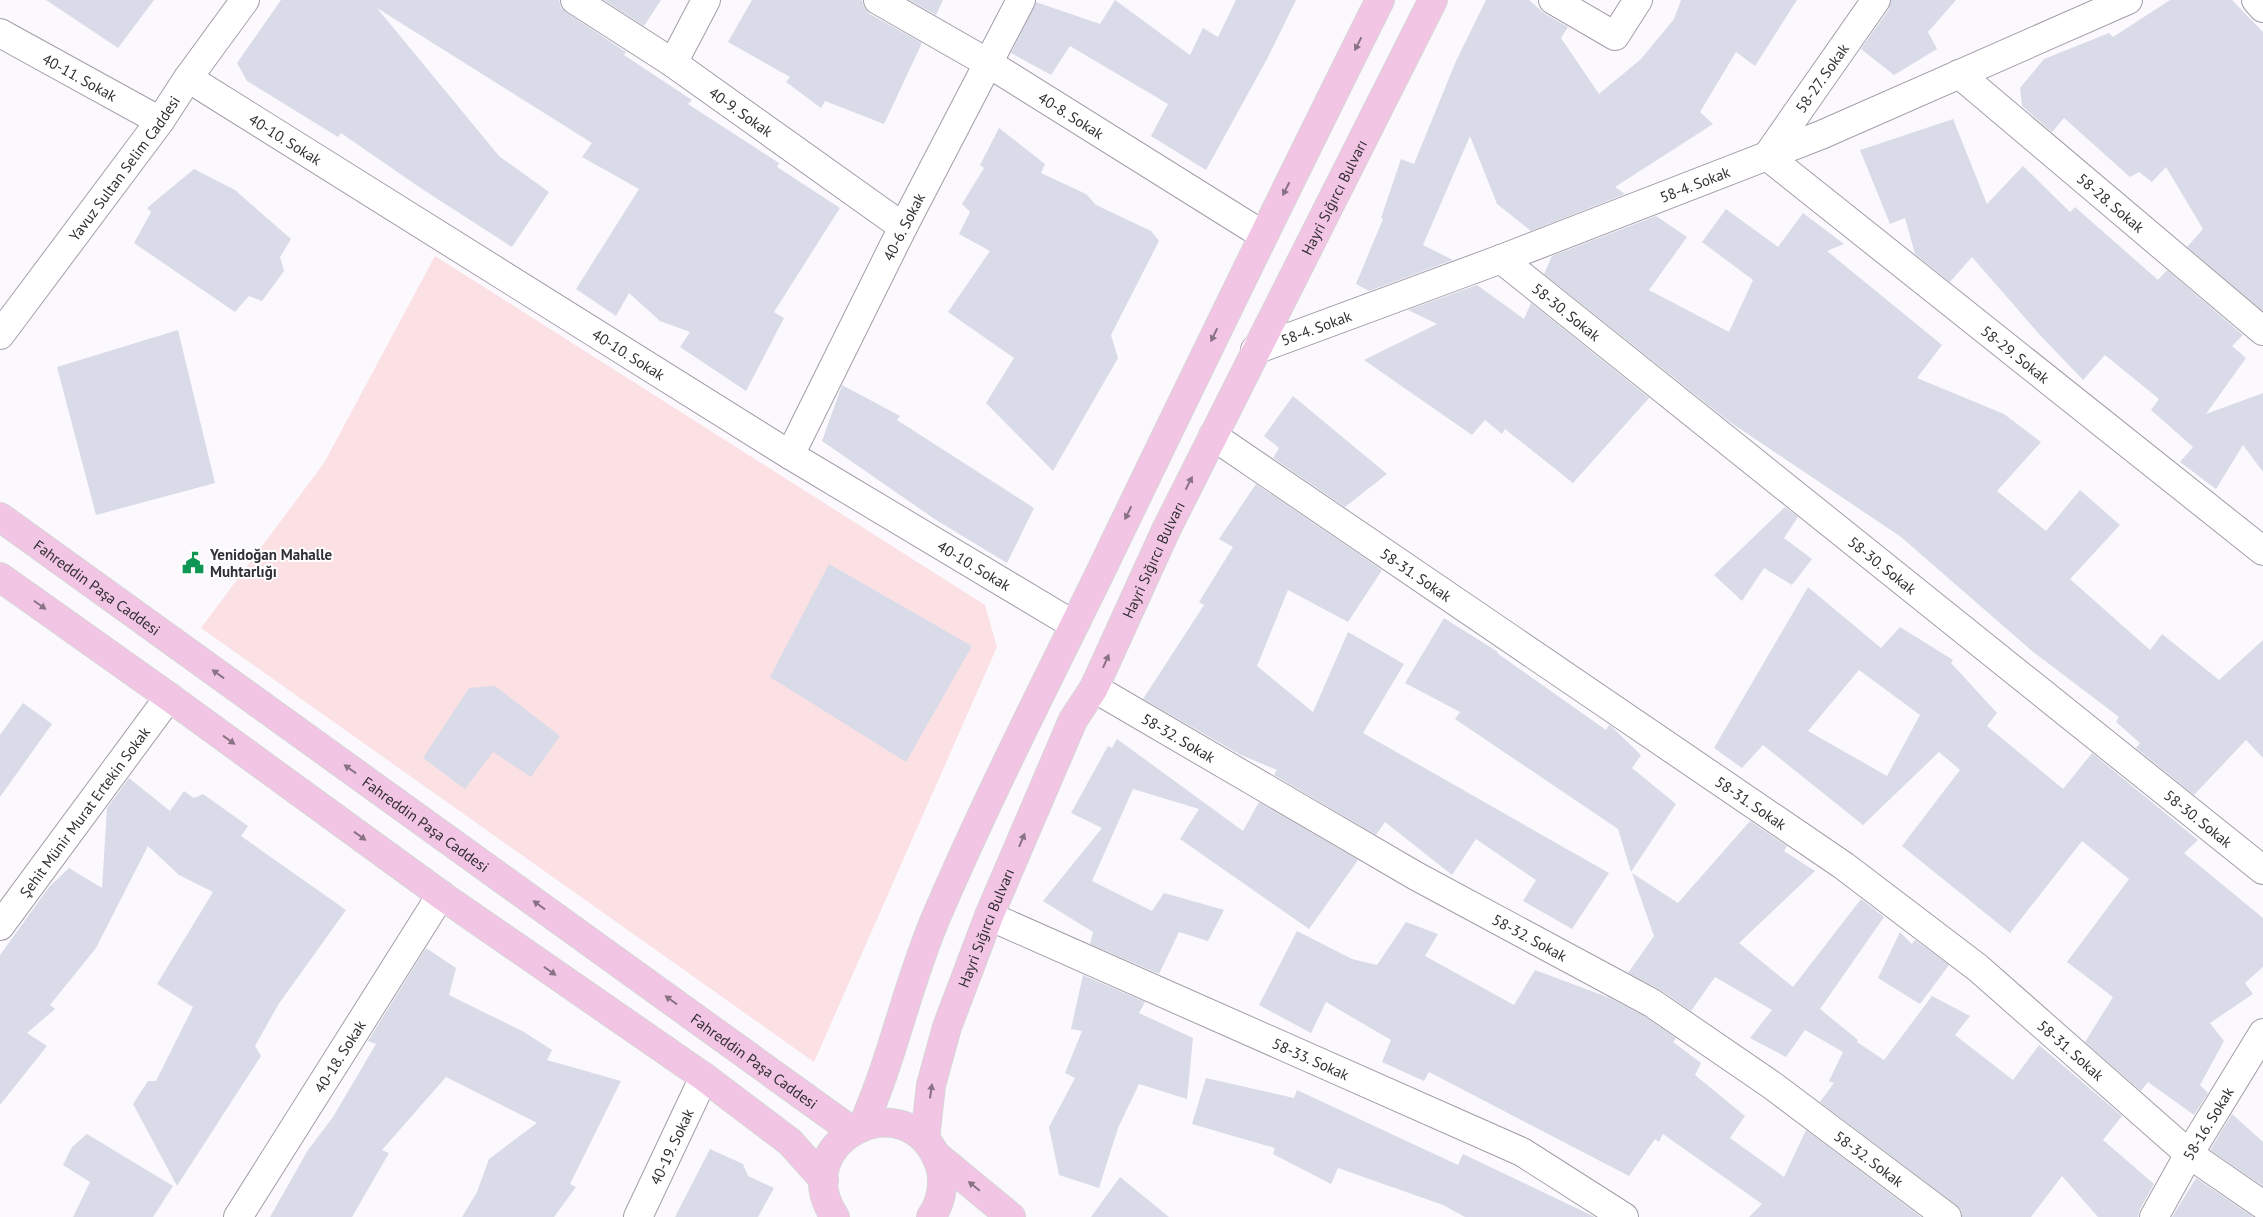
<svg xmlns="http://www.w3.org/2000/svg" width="2263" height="1217" font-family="'PT Sans',sans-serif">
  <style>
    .green { fill: #fce1e4 }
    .building { fill: #d9dbe8; fill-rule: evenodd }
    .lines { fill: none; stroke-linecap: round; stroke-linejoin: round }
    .minor-casing { stroke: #a39da8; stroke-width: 30 }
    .major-casing { stroke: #d6d5d6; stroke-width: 30 }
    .minor { stroke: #fff; stroke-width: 28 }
    .major { stroke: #f3c5e4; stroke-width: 28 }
    .oneway { fill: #887283 }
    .labels { text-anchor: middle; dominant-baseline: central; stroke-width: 4; stroke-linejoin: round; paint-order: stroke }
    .street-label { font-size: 15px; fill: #312f33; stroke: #fff }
    .poi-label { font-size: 15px; font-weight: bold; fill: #312f33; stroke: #fff; text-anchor: start }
  </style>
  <rect width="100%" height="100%" fill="#fbf9fe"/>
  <polygon class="green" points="435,256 985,605 997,647 814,1062 201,628 324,463"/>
  <g class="building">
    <polygon points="46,0 154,0 118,48"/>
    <polygon points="281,0 559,0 561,8 567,13 626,52 624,55 692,100 688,104 779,163 777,167 840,208 774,312 784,318 746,391 680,347 690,332 660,321 629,293 616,316 576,289 639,189 582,157 592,143 377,8 499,156 549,192 512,247 419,187 341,133 338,137 247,81 237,63"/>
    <polygon points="604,0 661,0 644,26"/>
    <polygon points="752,0 862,0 864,7 870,14 922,43 884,124 825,101 821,108 786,82 790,77 728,42"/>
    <polygon points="909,0 943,0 936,15"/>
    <polygon points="1115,0 1190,55 1203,28 1218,37 1236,0 1296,0 1267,59 1206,170 1151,136 1168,104 1070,46 1051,75 1011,53 1036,2 1100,24"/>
    <polygon points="1486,0 1529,0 1545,14 1568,27 1561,38 1599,94 1641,59 1674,19 1681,0 1797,0 1755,66 1736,52 1700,112 1713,124 1615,187 1625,194 1531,231 1497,204 1470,136 1423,245 1453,260 1369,291 1356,284 1383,219 1381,218 1401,159 1414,164 1456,61"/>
    <polygon points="1891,0 1956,0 1928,32 1937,49 1894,75 1861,49 1889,9"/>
    <polygon points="2170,0 2232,0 2263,32 2263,311 2187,247 2203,229 2166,167 2152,182 2139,172 2130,177 2064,118 2052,132 2022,106 2020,88 2044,59 2109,33 2113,37"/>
    <polygon points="1953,119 1987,204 2023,166 2070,212 2075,207 2158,280 2167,270 2243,335 2232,346 2246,358 2206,414 2263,393 2263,472 2243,445 2216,489 2180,462 2193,447 2151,410 2159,399 2105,355 2083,380 2039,334 1972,257 1950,282 1915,254 1905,218 1890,224 1860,150"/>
    <polygon points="999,128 1045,164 1041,173 1086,194 1096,205 1151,231 1159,241 1111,335 1118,358 1053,471 986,403 1014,358 948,312 990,251 959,234 970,212 962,204 984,168 980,165"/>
    <polygon points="194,169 235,190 291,239 280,257 284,271 262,301 249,296 235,312 134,243 151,212 147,208"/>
    <polygon points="1726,209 1778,247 1803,213 1844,244 1827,251 1942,345 1917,378 2004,414 2041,442 1997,491 2046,531 2080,490 2120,525 2070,579 2150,650 2162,634 2219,680 2263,640 2263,758 2246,740 2194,795 2136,748 2140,743 2116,722 2119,717 2032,651 1901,537 1727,420 1544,274 1552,256 1656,216 1687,237 1649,290 1729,332 1753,280 1702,242"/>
    <polygon points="1477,285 1524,319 1531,303 1649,398 1573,483 1505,429 1502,434 1485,420 1472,435 1364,360 1437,324 1408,310"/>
    <polygon points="178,330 215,483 96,515 57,367"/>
    <polygon points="842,385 900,416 897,420 1034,508 1007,563 936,520 822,441"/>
    <polygon points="1293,396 1387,474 1345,507 1273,458 1279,448 1264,436"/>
    <polygon points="1256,484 1382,570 1348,622 1288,590 1257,666 1313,712 1348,632 1404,664 1363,733 1609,873 1572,929 1523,901 1536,880 1476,839 1452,875 1385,822 1376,835 1274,775 1277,770 1241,755 1143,699 1204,605 1199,602 1233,547 1219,539"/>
    <polygon points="1785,507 1798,517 1784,538 1812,559 1792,585 1764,568 1742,601 1714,575"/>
    <polygon points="829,564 972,646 906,762 770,677"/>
    <path d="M1808 587 1881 648 1900 627 1953 660 1951 663 1997 713 1987 726 2063 789 2092 753 2198 840 2184 853 2263 918V967L2245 983 2253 994 2210 1023 2224 1041 2200 1085 2208 1093 2194 1115 2148 1082 2141 1091 2085 1042 2113 997 2067 962 2129 879 2082 841 2010 933 1902 846 1960 770 1939 752 1863 825 1763 745 1742 768 1714 748ZM1859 670 1920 715 1887 776 1808 731Z"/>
    <polygon points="1444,618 1498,652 1497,653 1606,730 1609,725 1611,726 1641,755 1632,768 1676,804 1631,872 1618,829 1455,719 1460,712 1405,683"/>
    <polygon points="495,686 560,736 531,777 493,752 465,789 423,758 469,688"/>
    <polygon points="23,703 52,724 0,797 0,735"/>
    <polygon points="1117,739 1243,831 1259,802 1358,860 1309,929 1180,839 1199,809 1133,789 1092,881 1152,911 1164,893 1224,910 1208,941 1179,932 1159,974 1090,944 1093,932 1043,901 1102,828 1071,813 1108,746 1112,748"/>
    <polygon points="129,778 170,811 184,791 194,798 203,794 248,826 241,836 346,910 278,1005 255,1046 261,1056 177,1186 133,1104 148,1081 156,1081 193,1007 157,984 213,892 179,875 148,846 96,948 50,1005 55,1009 27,1033 47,1046 0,1105 0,955 49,887 69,868 102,888 107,808"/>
    <polygon points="1750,821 1787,846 1784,851 1815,871 1739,943 1793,987 1861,899 1884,917 1820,1009 1858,1040 1857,1042 1884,1060 1932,996 1970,1016 1955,1035 2013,1080 2039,1045 2122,1116 2103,1140 2154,1184 2140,1209 2138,1217 2098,1217 2062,1176 2031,1217 1962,1217 1961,1210 1956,1205 1820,1102 1834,1083 1829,1081 1843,1052 1805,1030 1786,1057 1750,1038 1772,1010 1715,977 1691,1011 1659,989 1628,973 1654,936 1632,873 1678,903"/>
    <polygon points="1406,922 1438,934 1425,956 1514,1005 1535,970 1610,998 1644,1016 1676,1038 1673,1042 1701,1063 1695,1075 1745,1116 1730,1138 1784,1177 1806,1130 1921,1217 1749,1217 1762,1204 1663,1134 1659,1142 1655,1139 1629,1176 1429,1072 1424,1081 1382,1062 1391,1040 1326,1002 1311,1033 1259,1005 1297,931 1352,959 1377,965"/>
    <polygon points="1900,932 1912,944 1915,940 1949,965 1920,1004 1878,978"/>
    <polygon points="426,948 456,968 449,995 524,1032 552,1050 547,1060 621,1081 570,1184 576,1187 554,1217 462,1217 477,1192 489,1159 537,1123 446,1077 382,1150 389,1153 352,1217 270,1217 308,1150 333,1117 376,1044 368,1041"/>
    <polygon points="1083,975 1145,1002 1139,1013 1193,1038 1187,1099 1139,1084 1118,1128 1099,1188 1059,1175 1049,1127 1075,1078 1065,1073 1082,1031 1071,1029"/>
    <polygon points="1206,1078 1294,1098 1297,1090 1458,1165 1463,1154 1595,1217 1465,1217 1443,1205 1338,1168 1331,1184 1273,1154 1275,1148 1192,1124"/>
    <polygon points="2232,1114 2263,1142 2263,1186 2210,1150"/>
    <polygon points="87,1134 173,1186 153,1217 73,1217 90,1182 63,1165 72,1147"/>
    <polygon points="710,1149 743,1164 748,1176 774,1188 758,1217 675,1217"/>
    <polygon points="1120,1177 1169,1217 1091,1217"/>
    <polygon points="2196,1178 2253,1217 2172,1217"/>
  </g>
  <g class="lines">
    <g class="minor-casing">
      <g id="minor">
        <path id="s1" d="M575 0 673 63 903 227"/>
        <path id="s2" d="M878 0 988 63 1263 235"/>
        <polyline points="1553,0 1615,36 1638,0"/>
        <path id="s3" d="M1876 0 1767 156 2263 551"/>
        <polyline points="2256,0 2263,8"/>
        <path id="s4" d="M0 33 160 121"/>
        <polyline points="673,63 706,0"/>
        <path id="s5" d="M1959 74 2263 331"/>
        <path id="s6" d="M188 78 790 455 1074 625"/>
        <path id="s7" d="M1501 259 2263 870"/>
        <path id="s8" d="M0 335 160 121 188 78 245 0"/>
        <path id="s9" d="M1255 350 1501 259 1821 135 2128 0"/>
        <path id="s10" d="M1213 436 1844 866 1978 968 2189 1154 2263 1205"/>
        <path id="s11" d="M790 455 903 227 1021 0"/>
        <path id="s12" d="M1094 688 1416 876 1652 1003 1773 1086 1947 1217"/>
        <path id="s13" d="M989 916 1522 1152 1624 1217"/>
        <path id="s14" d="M0 926 169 697"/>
        <path id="s15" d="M238 1217 441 895"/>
        <path id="s16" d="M638 1217 704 1077"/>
        <path id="s17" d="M2154 1217 2189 1154 2263 1033"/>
      </g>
    </g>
    <g class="major-casing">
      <g id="major">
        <path id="s18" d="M0 517 852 1131"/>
        <polyline points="0,577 169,697 441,895 704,1077 790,1142 824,1180"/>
        <path d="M862 1127C893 1059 907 984 937 915 986 801 1043 689 1098 577 1191 384 1284 192 1380 0"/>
        <path id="s19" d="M925 1139 931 1085 947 1027 989 916 1073 720 1094 688 1166 530 1433 0"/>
        <polyline points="936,1155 1011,1217"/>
        <path d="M835 1217C784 1141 910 1077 940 1166 945 1183 941 1203 931 1217"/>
      </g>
    </g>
    <use href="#minor" class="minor"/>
    <use href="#major" class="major"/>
  </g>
  <defs><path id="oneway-solid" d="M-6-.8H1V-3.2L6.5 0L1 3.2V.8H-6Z" transform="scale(1.25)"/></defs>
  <g class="oneway">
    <use href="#oneway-solid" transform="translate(1358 44) rotate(117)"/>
    <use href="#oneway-solid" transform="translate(1286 189) rotate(117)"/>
    <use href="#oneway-solid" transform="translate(1214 335) rotate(116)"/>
    <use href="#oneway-solid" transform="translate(1189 483) rotate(-63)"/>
    <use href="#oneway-solid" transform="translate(1128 513) rotate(116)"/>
    <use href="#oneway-solid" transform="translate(40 605) rotate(35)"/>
    <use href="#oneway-solid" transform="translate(1106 661) rotate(-66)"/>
    <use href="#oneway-solid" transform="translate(218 674) rotate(-144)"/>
    <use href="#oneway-solid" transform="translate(229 740) rotate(36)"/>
    <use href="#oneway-solid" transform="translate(350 769) rotate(-144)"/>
    <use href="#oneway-solid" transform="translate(360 836) rotate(36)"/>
    <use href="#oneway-solid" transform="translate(1022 840) rotate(-67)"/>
    <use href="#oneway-solid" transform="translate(539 905) rotate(-144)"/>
    <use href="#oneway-solid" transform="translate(550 971) rotate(35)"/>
    <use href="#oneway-solid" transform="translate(671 1000) rotate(-144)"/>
    <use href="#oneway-solid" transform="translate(931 1091) rotate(-82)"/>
    <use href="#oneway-solid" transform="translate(974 1186) rotate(-141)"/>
  </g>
  <defs>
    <g id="civic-bare" transform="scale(1.725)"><path d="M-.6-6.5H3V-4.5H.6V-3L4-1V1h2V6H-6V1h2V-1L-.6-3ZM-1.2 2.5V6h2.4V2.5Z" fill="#0e9655" stroke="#fff" stroke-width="2.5" paint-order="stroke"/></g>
  </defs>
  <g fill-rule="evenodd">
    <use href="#civic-bare" x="193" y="563"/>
  </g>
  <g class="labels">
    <g class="street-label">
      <text stroke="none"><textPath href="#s4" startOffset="91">40-11. Sokak</textPath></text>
      <text transform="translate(1822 78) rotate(-55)">58-27. Sokak</text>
      <text stroke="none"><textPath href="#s1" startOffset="200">40-9. Sokak</textPath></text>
      <text stroke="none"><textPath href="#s2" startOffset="225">40-8. Sokak</textPath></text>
      <text stroke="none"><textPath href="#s6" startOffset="115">40-10. Sokak</textPath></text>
      <text stroke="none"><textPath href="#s8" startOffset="208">Yavuz Sultan Selim Caddesi</textPath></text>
      <text stroke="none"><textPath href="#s9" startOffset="470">58-4. Sokak</textPath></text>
      <text stroke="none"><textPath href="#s19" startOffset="1031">Hayri Sığırcı Bulvarı</textPath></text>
      <text stroke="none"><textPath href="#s5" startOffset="199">58-28. Sokak</textPath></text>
      <text stroke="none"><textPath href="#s11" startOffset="255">40-6. Sokak</textPath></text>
      <text stroke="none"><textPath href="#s7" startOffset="84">58-30. Sokak</textPath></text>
      <text stroke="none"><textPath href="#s9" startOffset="65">58-4. Sokak</textPath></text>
      <text stroke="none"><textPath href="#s6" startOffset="520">40-10. Sokak</textPath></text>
      <text stroke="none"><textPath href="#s3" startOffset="508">58-29. Sokak</textPath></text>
      <text stroke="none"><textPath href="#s19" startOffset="626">Hayri Sığırcı Bulvarı</textPath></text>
      <text stroke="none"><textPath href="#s7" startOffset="489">58-30. Sokak</textPath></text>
      <text stroke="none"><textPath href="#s6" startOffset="925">40-10. Sokak</textPath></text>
      <text stroke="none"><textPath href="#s10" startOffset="246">58-31. Sokak</textPath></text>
      <text stroke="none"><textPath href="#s18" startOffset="120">Fahreddin Paşa Caddesi</textPath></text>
      <text stroke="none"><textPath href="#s12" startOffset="98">58-32. Sokak</textPath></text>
      <text stroke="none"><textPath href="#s10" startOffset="651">58-31. Sokak</textPath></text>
      <text stroke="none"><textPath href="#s14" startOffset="142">Şehit Münir Murat Ertekin Sokak</textPath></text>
      <text stroke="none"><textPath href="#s7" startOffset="894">58-30. Sokak</textPath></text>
      <text stroke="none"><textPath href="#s18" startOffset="525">Fahreddin Paşa Caddesi</textPath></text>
      <text stroke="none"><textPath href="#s19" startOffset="221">Hayri Sığırcı Bulvarı</textPath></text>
      <text stroke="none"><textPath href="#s12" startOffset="502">58-32. Sokak</textPath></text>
      <text stroke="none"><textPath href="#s10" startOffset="1056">58-31. Sokak</textPath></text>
      <text stroke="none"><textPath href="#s15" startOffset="190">40-18. Sokak</textPath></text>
      <text stroke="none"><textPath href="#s13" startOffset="352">58-33. Sokak</textPath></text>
      <text stroke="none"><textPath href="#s18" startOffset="930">Fahreddin Paşa Caddesi</textPath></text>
      <text stroke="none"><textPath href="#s17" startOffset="108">58-16. Sokak</textPath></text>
      <text stroke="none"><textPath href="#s16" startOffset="78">40-19. Sokak</textPath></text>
      <text stroke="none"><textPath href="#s12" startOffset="908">58-32. Sokak</textPath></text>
    </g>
    <g class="poi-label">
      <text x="210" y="554">Yenidoğan Mahalle<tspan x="210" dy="17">Muhtarlığı</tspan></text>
    </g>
  </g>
</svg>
